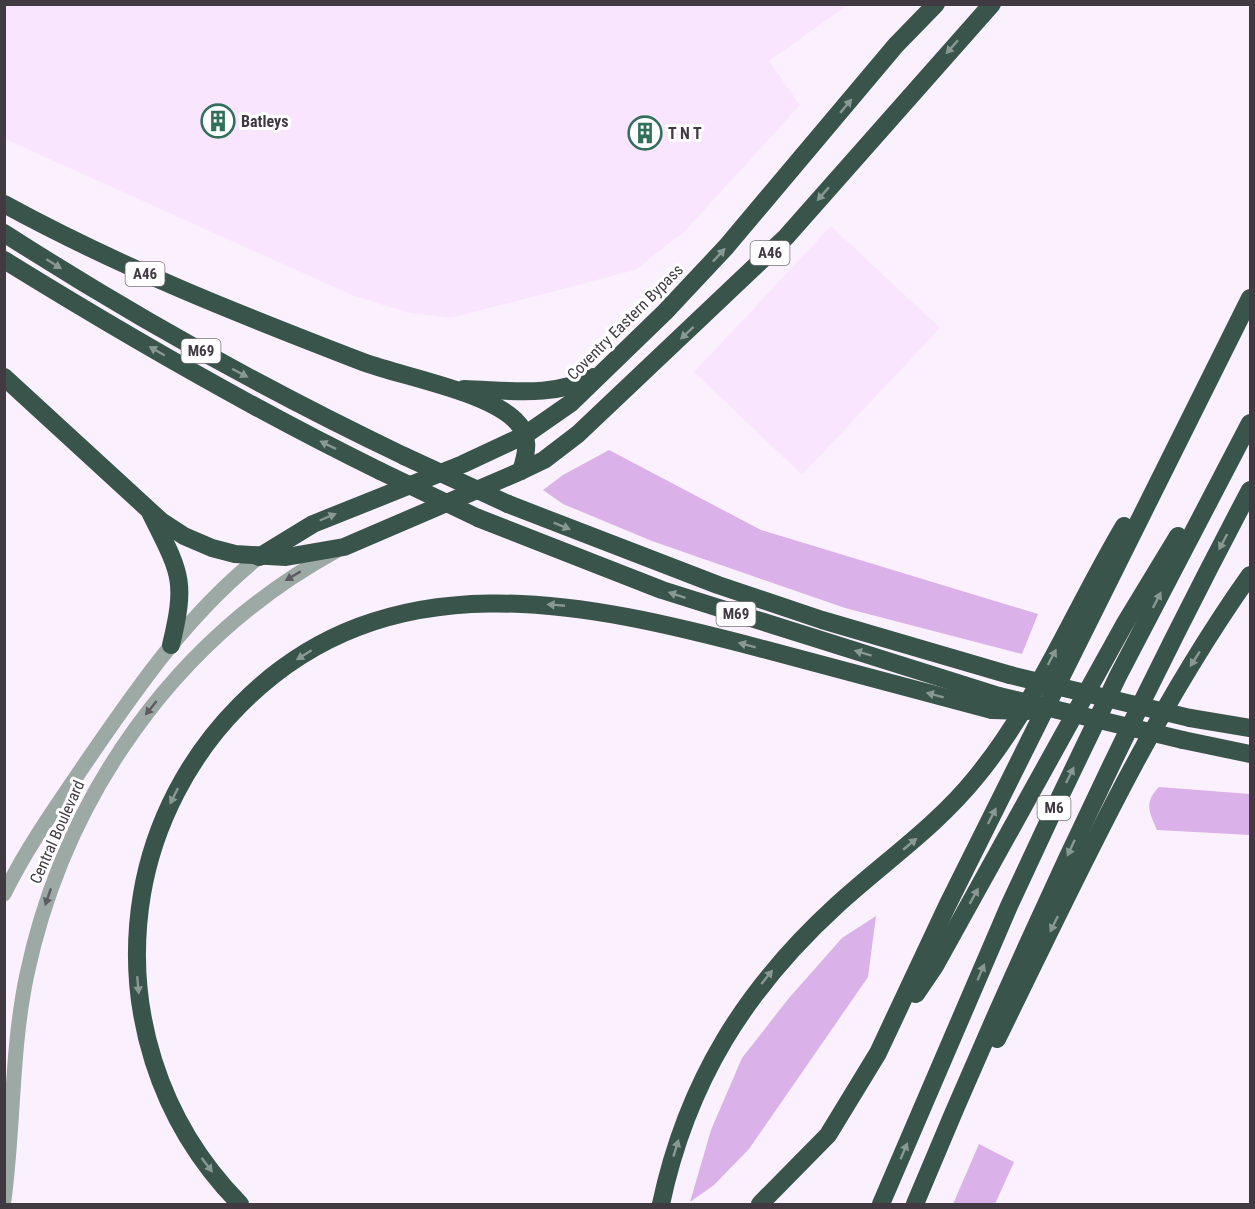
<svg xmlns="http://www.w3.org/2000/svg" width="1255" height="1209" font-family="'Roboto Condensed',sans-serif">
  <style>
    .built { fill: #f9e6fe }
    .forest { fill: #dab1e8 }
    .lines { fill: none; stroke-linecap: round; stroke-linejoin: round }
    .street { stroke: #9ca9a4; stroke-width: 15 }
    .highway { stroke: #39544a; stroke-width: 18 }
    .highway-bridge { stroke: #39544a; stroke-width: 18 }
    .oneway { fill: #889892 }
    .oneway2 { fill: #5c5b60 }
    .labels { text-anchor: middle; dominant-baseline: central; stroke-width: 6; stroke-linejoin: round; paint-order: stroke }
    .shield { fill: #fff; stroke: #7a757b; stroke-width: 1.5 }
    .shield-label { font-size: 15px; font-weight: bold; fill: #413a43 }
    .poi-label { font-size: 16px; font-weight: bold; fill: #413a43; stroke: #fff; text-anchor: start }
    .street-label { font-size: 16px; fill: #413a43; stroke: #fff }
  </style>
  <rect width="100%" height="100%" fill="#fbf0fe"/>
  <g class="built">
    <polygon points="5,4 848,4 848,5 769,61 800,105 685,231 635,270 451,318 410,313 354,296 5,139"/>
    <polygon points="831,226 940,328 802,475 694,372"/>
  </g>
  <g class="forest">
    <polygon points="609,450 761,530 1038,614 1022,654 845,608 652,541 563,504 543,490 563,475"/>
    <path d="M1159 787 1250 794V835L1157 830C1149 812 1144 802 1159 787Z"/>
    <polygon points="876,916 868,977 749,1149 714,1185 690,1202 711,1130 742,1058 789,998 842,938"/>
    <polygon points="979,1144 1014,1162 995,1204 953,1204"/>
  </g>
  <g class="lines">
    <g class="street">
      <path d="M4 894C27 847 59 802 89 758 139 685 189 613 259 557"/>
      <path d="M4 1200C14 1125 11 1049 27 974 65 796 175 639 336 551"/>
    </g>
    <g class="highway">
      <path d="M4 204C119 267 241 315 363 362 404 377 485 391 515 420 531 435 527 453 521 471"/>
      <path d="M4 233C133 316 266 390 404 456"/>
      <path d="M4 260C127 336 251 408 380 471"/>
      <polyline points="4,377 161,521 184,536 212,548 235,554 286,557 344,547 521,471 544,460 578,434 786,237 992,4"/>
      <path d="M464 389C508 390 553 398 593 377"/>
      <polyline points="508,504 718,585 822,620 1010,675"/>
      <path d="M151 514C180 573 187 579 171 645"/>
      <polyline points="478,518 662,590 999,696"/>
      <polyline points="259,557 313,524 463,464 525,435 571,403 665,312 726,247 896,45 936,4"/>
      <polyline points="1190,718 1250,728"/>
      <polyline points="1183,740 1250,754"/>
      <polyline points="916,994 935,966 1124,625 1178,536"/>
      <path d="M997 1039C1075 881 1148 719 1250 575"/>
      <path d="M240 1204C159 1122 123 1008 142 894 154 823 189 756 240 705 387 556 584 602 763 649 839 669 916 690 992 710"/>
      <path d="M661 1204C687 1082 745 989 837 905 884 862 937 826 977 776 1038 701 1075 608 1124 526"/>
      <polyline points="760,1204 828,1135 878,1053 947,906 1250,298"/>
      <polyline points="881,1204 1009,906 1057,803 1118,676 1250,423"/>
      <path d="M915 1204C1016 961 1127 723 1250 490"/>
    </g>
    <g class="highway-bridge">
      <polyline points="404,456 508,504"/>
      <polyline points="380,471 478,518"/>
      <polyline points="1010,675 1190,718"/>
      <polyline points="999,696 1183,740"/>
      <polyline points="992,710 1028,711"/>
    </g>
  </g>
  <defs><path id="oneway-solid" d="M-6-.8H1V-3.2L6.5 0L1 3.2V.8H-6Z" transform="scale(1.5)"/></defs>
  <g class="oneway">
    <use href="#oneway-solid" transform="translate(952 47) rotate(132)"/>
    <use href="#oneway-solid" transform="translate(846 106) rotate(-50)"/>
    <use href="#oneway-solid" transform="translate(823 194) rotate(131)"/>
    <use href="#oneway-solid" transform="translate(719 255) rotate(-47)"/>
    <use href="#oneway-solid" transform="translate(54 264) rotate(32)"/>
    <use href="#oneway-solid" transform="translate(687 333) rotate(137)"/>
    <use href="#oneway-solid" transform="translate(157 351) rotate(-150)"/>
    <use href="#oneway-solid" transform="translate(240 373) rotate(28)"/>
    <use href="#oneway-solid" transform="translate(328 445) rotate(-154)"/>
    <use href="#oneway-solid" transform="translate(328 517) rotate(-23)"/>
    <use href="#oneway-solid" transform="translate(562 526) rotate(22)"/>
    <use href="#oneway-solid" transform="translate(1223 542) rotate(118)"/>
    <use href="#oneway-solid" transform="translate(677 595) rotate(-162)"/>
    <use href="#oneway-solid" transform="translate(1157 600) rotate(-63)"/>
    <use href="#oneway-solid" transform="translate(556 605) rotate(-175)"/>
    <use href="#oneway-solid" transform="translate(747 645) rotate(-165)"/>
    <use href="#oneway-solid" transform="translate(863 653) rotate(-163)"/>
    <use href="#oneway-solid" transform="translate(304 655) rotate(148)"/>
    <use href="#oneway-solid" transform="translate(1052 657) rotate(-62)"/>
    <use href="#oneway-solid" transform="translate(1195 659) rotate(123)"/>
    <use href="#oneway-solid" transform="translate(935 695) rotate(-165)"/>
    <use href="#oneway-solid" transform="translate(1070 775) rotate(-64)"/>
    <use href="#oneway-solid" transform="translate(174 796) rotate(117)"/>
    <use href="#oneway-solid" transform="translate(992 816) rotate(-63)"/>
    <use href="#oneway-solid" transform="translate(910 844) rotate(-40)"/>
    <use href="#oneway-solid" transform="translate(1071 848) rotate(115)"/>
    <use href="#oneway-solid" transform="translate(974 896) rotate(-61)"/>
    <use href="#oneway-solid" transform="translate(1054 924) rotate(116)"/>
    <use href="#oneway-solid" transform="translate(981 972) rotate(-67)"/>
    <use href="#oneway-solid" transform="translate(767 977) rotate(-51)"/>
    <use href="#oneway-solid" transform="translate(138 985) rotate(85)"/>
    <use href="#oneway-solid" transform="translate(676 1148) rotate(-73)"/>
    <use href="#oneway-solid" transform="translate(904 1151) rotate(-67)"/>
    <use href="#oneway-solid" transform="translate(207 1165) rotate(53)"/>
  </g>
  <g class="oneway2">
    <use href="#oneway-solid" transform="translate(293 576) rotate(149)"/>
    <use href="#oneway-solid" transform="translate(151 708) rotate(129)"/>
    <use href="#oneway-solid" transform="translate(48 897) rotate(109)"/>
  </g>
  <defs>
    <g id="building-ring" transform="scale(1.725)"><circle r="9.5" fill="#fff" stroke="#32705c" stroke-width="1.5"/><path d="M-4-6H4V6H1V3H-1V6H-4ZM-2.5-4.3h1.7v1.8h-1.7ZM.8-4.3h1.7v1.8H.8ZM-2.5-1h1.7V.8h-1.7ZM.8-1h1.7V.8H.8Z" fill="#32705c"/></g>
  </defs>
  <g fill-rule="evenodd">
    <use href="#building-ring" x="218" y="121"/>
    <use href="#building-ring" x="645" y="133"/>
  </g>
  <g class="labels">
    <g class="shield">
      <rect x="750.5" y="241" width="39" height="24" rx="4.5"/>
      <rect x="125.5" y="262" width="39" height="24" rx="4.5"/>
      <rect x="181.5" y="339" width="39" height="24" rx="4.5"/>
      <rect x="716.5" y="602" width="39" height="24" rx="4.5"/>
      <rect x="1037.5" y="796" width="33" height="24" rx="4.5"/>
    </g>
    <g class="shield-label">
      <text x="770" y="253">A46</text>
      <text x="145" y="274">A46</text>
      <text x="201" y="351">M69</text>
      <text x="736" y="614">M69</text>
      <text x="1054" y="808">M6</text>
    </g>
    <g class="poi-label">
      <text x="241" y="121">Batleys</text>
      <text x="668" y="133">T N T</text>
    </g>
    <g class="street-label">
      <text transform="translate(625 322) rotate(-45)">Coventry Eastern Bypass</text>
      <text transform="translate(57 832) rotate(-66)">Central Boulevard</text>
    </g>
  </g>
  <rect width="1255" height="1209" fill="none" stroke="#413a43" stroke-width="12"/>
</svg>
